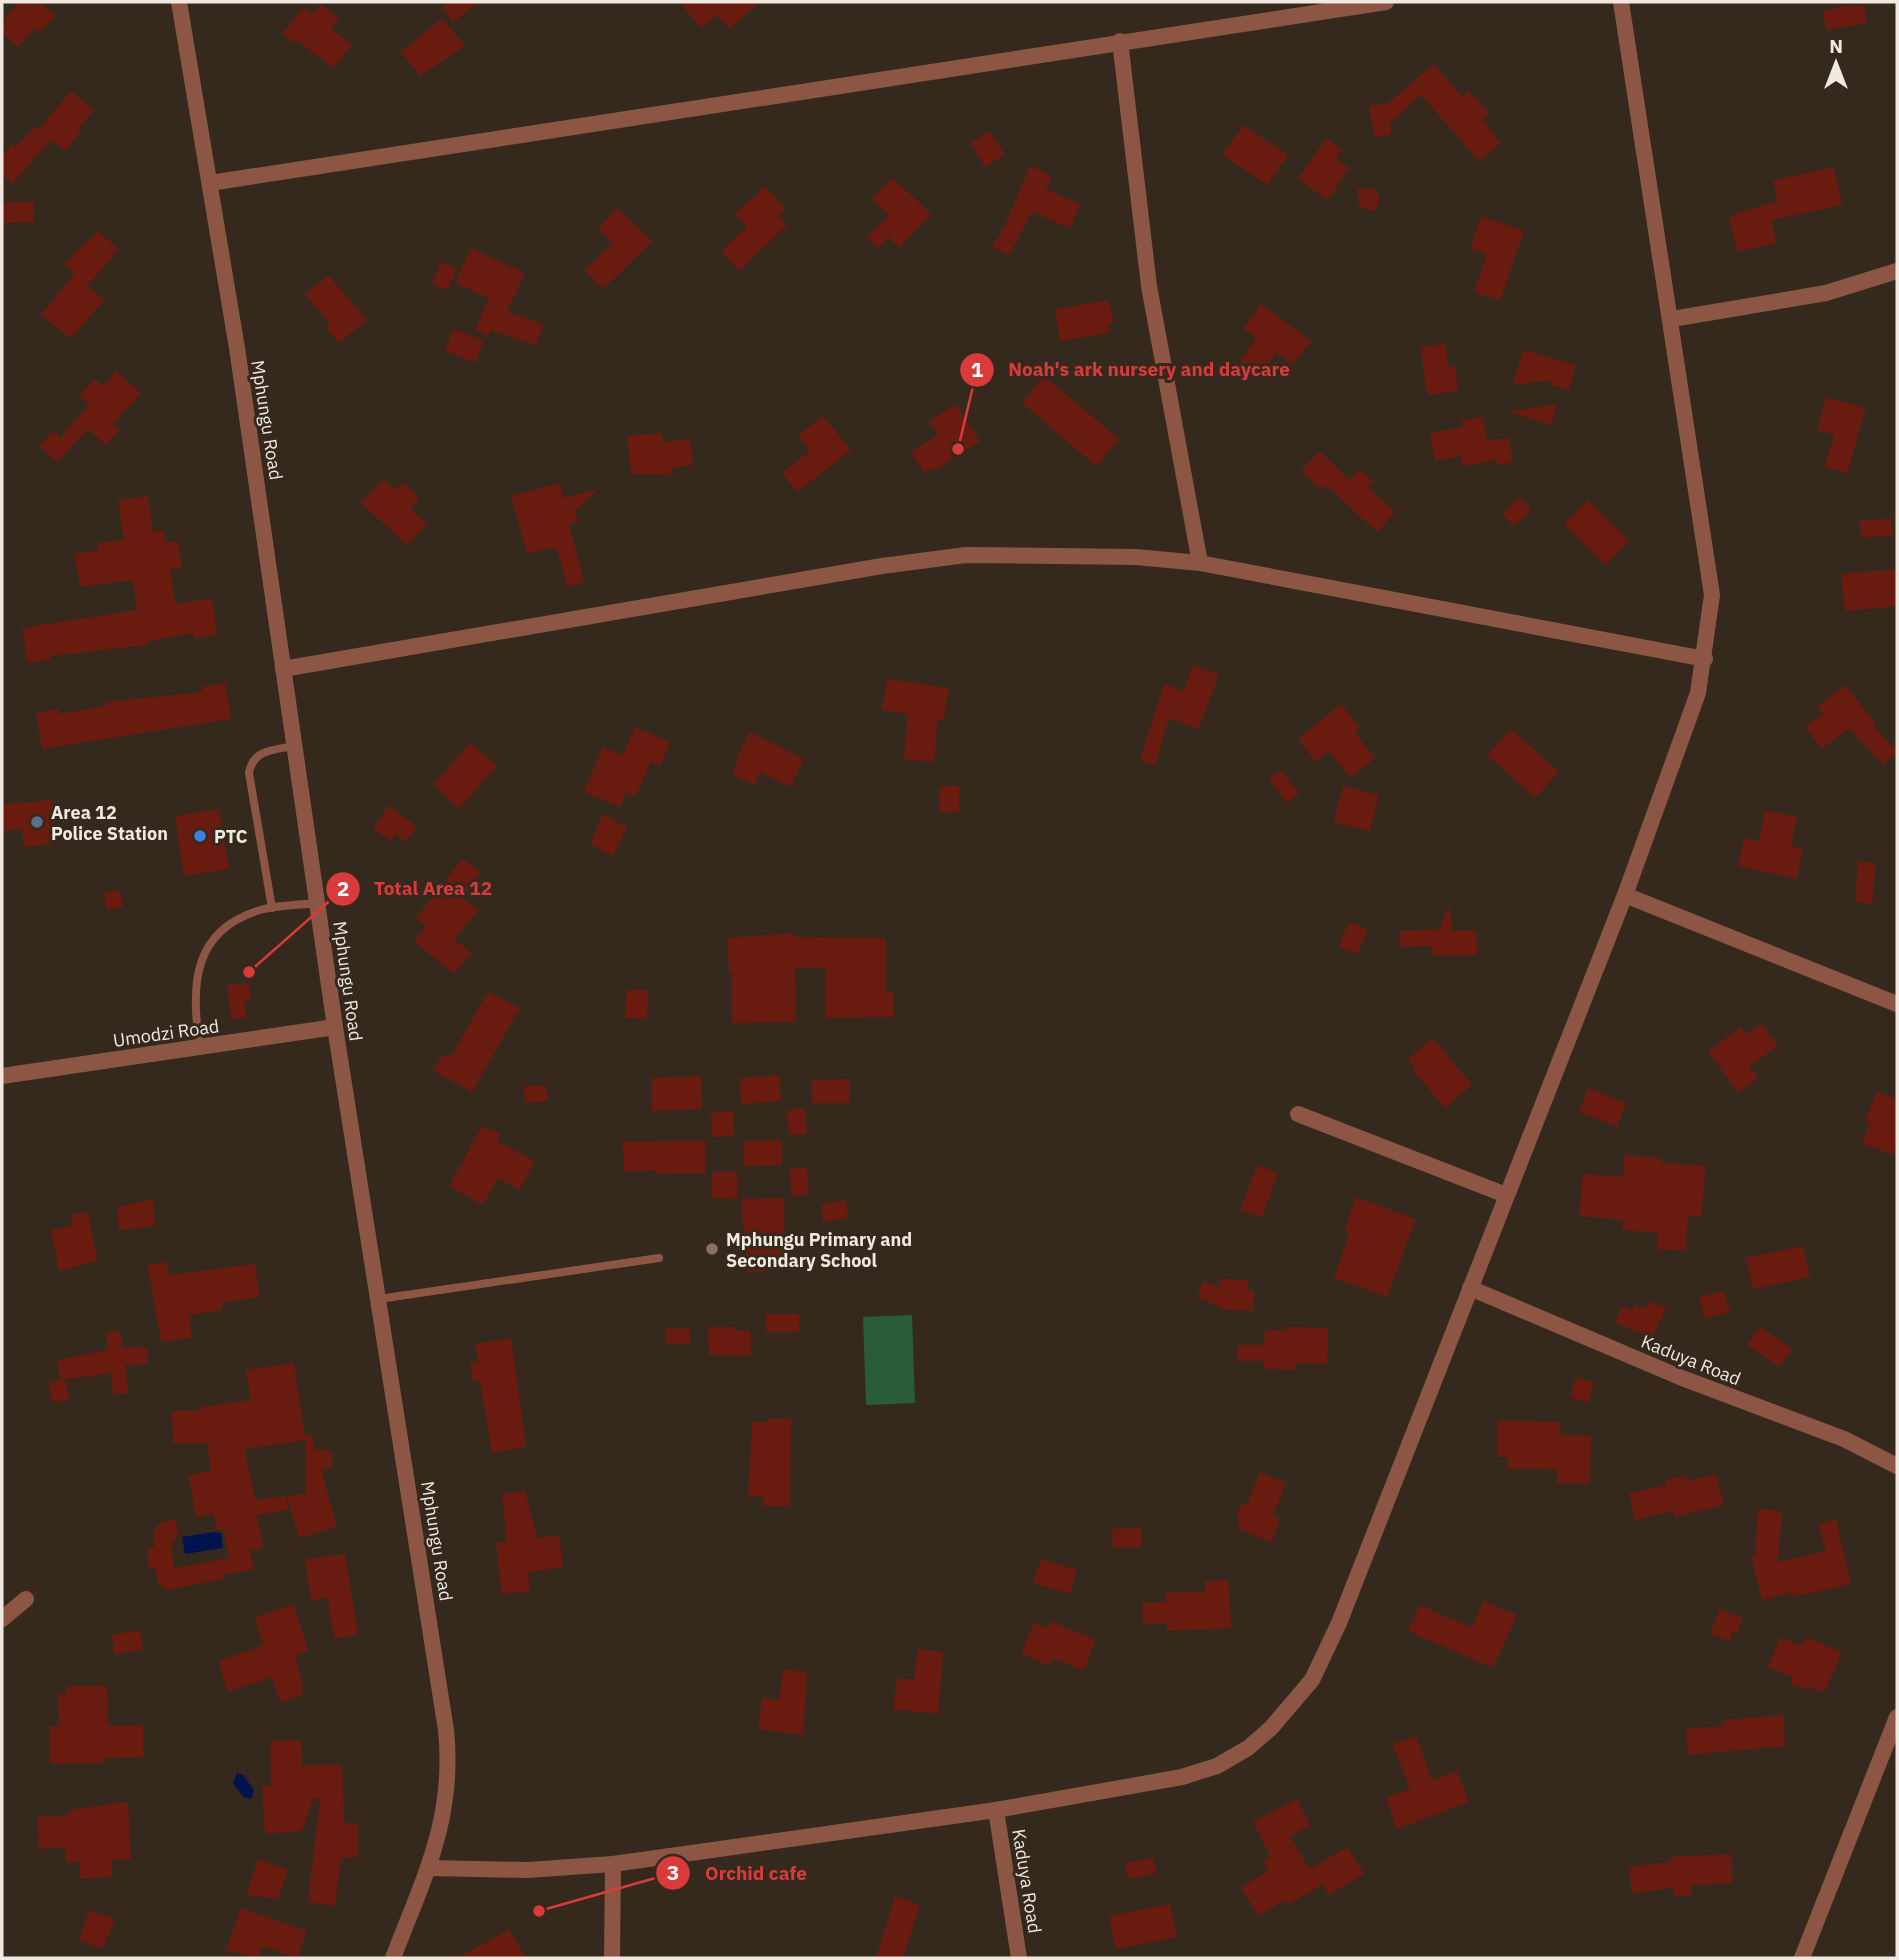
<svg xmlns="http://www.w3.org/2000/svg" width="1899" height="1960" font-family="'IBM Plex Sans',sans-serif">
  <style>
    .green { fill: #2a5c38 }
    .water { fill: #001350 }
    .building { fill: #6a1b0f }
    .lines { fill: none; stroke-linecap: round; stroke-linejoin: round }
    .lane { stroke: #8c5544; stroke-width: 8 }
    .street { stroke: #8c5544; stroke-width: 16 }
    .service-dot { fill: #5c6f8a; stroke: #35291e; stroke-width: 2.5 }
    .shop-dot { fill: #3f7fe0; stroke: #35291e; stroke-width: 2.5 }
    .education-dot { fill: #8d6e63; stroke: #35291e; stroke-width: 2.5 }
    .labels { text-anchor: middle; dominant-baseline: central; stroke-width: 6; stroke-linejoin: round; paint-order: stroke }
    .street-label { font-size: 18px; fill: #f0e8e1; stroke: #35291e }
    .poi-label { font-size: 18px; font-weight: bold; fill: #f0e8e1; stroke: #35291e; text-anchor: start }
    .leader { fill: none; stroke: #d93b3a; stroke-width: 2.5 }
    .callout-dot { fill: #d93b3a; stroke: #35291e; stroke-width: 2.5 }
    .mark-label { font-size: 21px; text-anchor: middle; font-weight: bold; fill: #fff }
    .callout-label { font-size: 19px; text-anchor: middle; font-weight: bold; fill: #d93b3a; stroke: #35291e; stroke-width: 6; stroke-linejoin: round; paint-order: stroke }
  </style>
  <rect width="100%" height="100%" fill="#35291e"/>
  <polygon class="green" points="912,1315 915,1403 866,1405 863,1317"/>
  <g class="water">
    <polygon points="214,1532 221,1533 223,1548 185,1554 182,1537"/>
    <polygon points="237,1773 243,1775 254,1790 251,1799 243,1797 233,1783"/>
  </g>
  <g class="building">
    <polygon points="19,2 40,2 55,15 40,32 35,28 18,47 2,33 2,22"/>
    <polygon points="450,2 478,2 453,22 442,8"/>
    <polygon points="679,2 760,2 729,29 717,15 701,28"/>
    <polygon points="320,4 339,19 331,29 352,45 333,68 297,40 293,43 282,34 303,7 313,14"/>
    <polygon points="1852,4 1852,7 1865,5 1867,23 1826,30 1823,11"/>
    <polygon points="442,18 465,46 420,76 401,52"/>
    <polygon points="1434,64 1462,97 1469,90 1489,114 1482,120 1501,143 1479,161 1421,95 1390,123 1391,134 1375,137 1369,106 1388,103"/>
    <polygon points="71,91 94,110 78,129 82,131 65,151 51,140 12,184 2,174 2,156 12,144 16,147 34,127 38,130"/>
    <polygon points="1243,125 1288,155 1268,185 1222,155"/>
    <polygon points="990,131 1005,154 985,167 970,143"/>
    <polygon points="1326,138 1342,149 1336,159 1349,168 1328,200 1298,179"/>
    <polygon points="1030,166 1052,176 1046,189 1080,204 1070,228 1032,212 1009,255 992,247 1006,223"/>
    <polygon points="1834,167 1842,205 1771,220 1777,243 1737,252 1729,216 1777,201 1773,180"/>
    <polygon points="893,178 931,214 899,248 889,237 878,248 867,237 889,215 872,199"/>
    <polygon points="765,186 785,208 778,218 787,225 739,271 721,251 747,227 735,214"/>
    <polygon points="1370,188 1377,191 1380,198 1376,209 1368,211 1359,205 1357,189"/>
    <polygon points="2,202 34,202 34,222 2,223"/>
    <polygon points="617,208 653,241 603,289 584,270 613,243 598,229"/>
    <polygon points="1482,216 1524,231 1500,301 1474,292 1487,255 1470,248"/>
    <polygon points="98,231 119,250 87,286 105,300 70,338 41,315 75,273 64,264"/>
    <polygon points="471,248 525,273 507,312 543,324 536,345 491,330 488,336 475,330 489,298 455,283"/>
    <polygon points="441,262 457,269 447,290 432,284"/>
    <polygon points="328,275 367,320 339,343 326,328 330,324 305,294"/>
    <polygon points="1109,300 1114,323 1108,324 1110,333 1060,341 1055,309"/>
    <polygon points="1261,304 1311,341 1293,365 1276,353 1259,378 1238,365 1256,338 1243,329"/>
    <polygon points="453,329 484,340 475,363 445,351"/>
    <polygon points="1445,344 1448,367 1455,366 1458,391 1430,395 1426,390 1421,347"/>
    <polygon points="1523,350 1576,365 1569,390 1552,385 1552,380 1513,385"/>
    <polygon points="116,371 141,393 113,424 120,430 106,445 88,429 57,462 39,446 53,431 60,438 89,405 79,396 95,379 103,386"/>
    <polygon points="1044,376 1119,439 1096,466 1022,403"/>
    <polygon points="1826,397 1866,408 1847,473 1825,467 1834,435 1817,430"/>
    <polygon points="956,404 980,441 940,467 924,472 911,452 938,435 929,421"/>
    <polygon points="1557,404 1551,425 1507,412"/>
    <polygon points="823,416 851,450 797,492 782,473 810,451 798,435"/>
    <polygon points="1483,417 1487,441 1509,438 1513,462 1497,465 1497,460 1463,466 1461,456 1435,461 1430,433 1463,427 1462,420"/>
    <polygon points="662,433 663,442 690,439 693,465 671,468 671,475 631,474 627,436"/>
    <polygon points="1320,451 1349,480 1360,469 1373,481 1368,487 1395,512 1377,532 1326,485 1321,490 1301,470"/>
    <polygon points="384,479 395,490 403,482 420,499 410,509 427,524 407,545 361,503"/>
    <polygon points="560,483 563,498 598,489 575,511 578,522 569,524 584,582 568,587 556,547 527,554 511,496"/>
    <polygon points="148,496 153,532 164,530 165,543 178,541 182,568 170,570 175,604 212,598 217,635 194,638 193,633 147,641 147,645 50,656 51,660 28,663 22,628 137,610 133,580 80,587 75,554 99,550 98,543 124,540 118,500"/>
    <polygon points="1520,497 1532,509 1514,526 1502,514"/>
    <polygon points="1588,500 1629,541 1605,565 1564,524"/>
    <polygon points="1891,518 1893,535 1861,538 1859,521"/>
    <polygon points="1897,569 1897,606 1845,611 1841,574"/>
    <polygon points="1193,665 1219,675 1198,729 1169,718 1155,766 1140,760 1164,684 1184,691"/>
    <polygon points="887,679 949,688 944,719 938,719 934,762 904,759 908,714 882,710"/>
    <polygon points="225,683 231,719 42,749 36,713 59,709 60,714 107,706 106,702 203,692 202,687"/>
    <polygon points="1845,685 1876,724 1874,726 1897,752 1883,765 1849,728 1822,749 1805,727 1823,714 1818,707"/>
    <polygon points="1341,704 1360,727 1354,732 1375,758 1350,778 1329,751 1316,762 1298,739"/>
    <polygon points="635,727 670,742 660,766 651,762 635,797 625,793 620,807 584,792 603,747 623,755"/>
    <polygon points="1511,729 1559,772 1535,798 1487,755"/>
    <polygon points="750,732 804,759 790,787 760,772 754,785 732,775 738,760 736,759"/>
    <polygon points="470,743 497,766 459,809 433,785"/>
    <polygon points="1281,770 1299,794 1287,803 1269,778"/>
    <rect x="940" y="786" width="19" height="26"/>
    <polygon points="1343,786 1379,795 1370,831 1334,822"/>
    <polygon points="52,800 57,843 24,847 22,829 2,831 2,805"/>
    <polygon points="389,805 417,827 405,842 396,834 391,841 373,828"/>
    <polygon points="219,809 229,869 184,876 175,816"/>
    <polygon points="1765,810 1797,817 1791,846 1803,849 1797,879 1738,866 1744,838 1759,841"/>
    <polygon points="603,814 627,827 613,856 590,844"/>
    <polygon points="462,859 481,872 463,898 479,910 454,939 471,953 454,974 414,941 426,926 416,918"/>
    <polygon points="1858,861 1876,863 1872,904 1855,902"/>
    <polygon points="120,891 123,907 107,910 104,893"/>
    <polygon points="1450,904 1452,931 1476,930 1477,955 1433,956 1432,946 1400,947 1400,931 1439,929"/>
    <polygon points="1349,922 1368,930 1357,954 1338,947"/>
    <polygon points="794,933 795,937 886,938 886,992 893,992 893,1017 826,1018 825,968 795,968 796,1022 732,1023 732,971 729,971 727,938"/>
    <polygon points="249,983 251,1001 244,1001 246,1018 231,1019 227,985"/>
    <polygon points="627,990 648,990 647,1019 625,1018"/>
    <polygon points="488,992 520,1008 472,1092 433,1071 443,1054 450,1058"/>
    <polygon points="1762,1023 1778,1046 1749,1066 1758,1078 1738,1093 1708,1051 1741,1027 1746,1034"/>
    <polygon points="1433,1038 1472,1085 1445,1108 1413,1070 1415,1068 1408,1059"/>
    <polygon points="779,1075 781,1101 741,1104 740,1078"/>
    <polygon points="701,1076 702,1109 652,1111 651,1078"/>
    <polygon points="850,1079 850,1103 812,1103 811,1080"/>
    <polygon points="546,1085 548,1101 525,1103 524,1086"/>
    <polygon points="1588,1088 1626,1103 1617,1127 1579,1112"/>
    <polygon points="1877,1091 1897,1099 1897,1143 1893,1155 1862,1143 1870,1123 1865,1121"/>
    <polygon points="805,1108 807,1134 789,1135 787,1110"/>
    <polygon points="733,1111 734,1136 712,1137 711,1112"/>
    <polygon points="482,1126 500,1133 497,1141 535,1161 519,1190 498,1178 483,1205 449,1186"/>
    <polygon points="705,1140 706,1173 656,1174 656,1170 625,1172 622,1142"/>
    <polygon points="782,1140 782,1165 744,1166 743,1141"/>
    <polygon points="1624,1155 1662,1158 1662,1163 1706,1166 1701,1217 1688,1216 1686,1251 1657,1249 1658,1233 1622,1230 1623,1220 1579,1216 1583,1174 1623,1177"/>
    <polygon points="1257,1165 1278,1173 1262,1217 1240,1210"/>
    <polygon points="807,1167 809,1195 792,1196 789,1169"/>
    <polygon points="712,1172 737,1172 737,1199 712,1198"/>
    <polygon points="1356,1197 1416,1219 1387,1297 1334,1278 1349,1234 1344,1232"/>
    <polygon points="784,1198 785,1261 768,1263 768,1271 747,1272 741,1199"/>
    <polygon points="153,1199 155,1226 119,1230 117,1207"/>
    <polygon points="846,1200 848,1218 823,1222 821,1204"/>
    <polygon points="88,1212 97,1261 59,1271 51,1230 73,1226 71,1214"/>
    <polygon points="1803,1246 1810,1277 1753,1289 1746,1258"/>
    <polygon points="167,1262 169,1275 255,1264 260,1297 221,1303 222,1310 189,1315 192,1338 161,1342 148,1265"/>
    <polygon points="1219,1279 1248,1280 1248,1290 1254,1290 1253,1311 1219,1309 1219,1306 1197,1298 1203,1281 1219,1287"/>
    <polygon points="1724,1291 1730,1312 1705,1319 1699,1297"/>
    <polygon points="1649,1301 1666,1308 1652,1338 1615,1322 1622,1306 1632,1311 1635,1304 1646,1309"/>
    <rect x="766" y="1314" width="33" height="18"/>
    <polygon points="708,1327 735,1327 736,1331 750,1330 751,1356 709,1355"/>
    <polygon points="1286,1327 1328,1328 1327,1364 1296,1363 1296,1370 1264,1369 1264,1361 1237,1361 1237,1345 1264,1345 1265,1330 1286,1331"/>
    <polygon points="1760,1327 1792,1349 1779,1367 1747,1345"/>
    <polygon points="689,1328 691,1343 666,1344 666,1329"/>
    <polygon points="120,1331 122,1348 147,1347 148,1364 125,1365 128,1393 113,1395 111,1373 60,1380 57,1360 108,1350 106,1333"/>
    <polygon points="511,1338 526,1447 492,1453 480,1380 473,1381 470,1363 478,1362 475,1344"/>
    <polygon points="294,1363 305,1439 305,1434 311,1433 315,1450 332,1450 332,1469 321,1469 337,1527 299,1538 287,1496 306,1493 305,1440 245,1449 255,1500 286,1496 288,1510 257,1515 263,1548 250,1551 254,1569 223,1575 224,1579 167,1590 157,1582 156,1568 149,1569 147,1548 155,1547 153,1532 160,1522 176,1520 178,1536 171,1545 174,1568 229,1558 224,1529 216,1530 214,1514 196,1517 188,1475 211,1471 207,1443 173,1444 172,1411 201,1410 201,1407 251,1400 246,1370"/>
    <polygon points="1576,1377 1594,1382 1588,1403 1570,1397"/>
    <polygon points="66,1380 69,1400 52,1402 49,1382"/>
    <polygon points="768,1419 791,1419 790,1507 764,1506 764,1497 748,1496 752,1422 768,1422"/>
    <polygon points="1498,1420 1560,1422 1560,1435 1591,1436 1590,1484 1557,1483 1557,1469 1507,1468 1508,1457 1497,1457"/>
    <polygon points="1260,1472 1286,1483 1273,1515 1281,1519 1271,1542 1237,1528 1240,1519 1236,1517 1242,1503 1247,1505"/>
    <polygon points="1716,1474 1724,1505 1675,1517 1673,1511 1635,1520 1629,1493 1667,1485 1665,1480 1687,1475 1688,1481"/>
    <polygon points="525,1491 537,1538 559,1535 563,1567 528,1572 530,1591 502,1594 496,1543 507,1541 502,1494"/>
    <polygon points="1758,1509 1782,1511 1778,1562 1826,1551 1818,1524 1836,1519 1851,1584 1793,1597 1792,1592 1762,1600 1751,1557 1755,1556"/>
    <polygon points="1141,1528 1141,1547 1113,1548 1112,1529"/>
    <polygon points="345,1554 358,1635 334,1638 328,1598 311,1600 305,1559"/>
    <polygon points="1041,1559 1077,1570 1070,1594 1033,1583"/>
    <polygon points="1228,1580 1231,1628 1167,1631 1167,1623 1143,1624 1142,1603 1166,1602 1165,1593 1205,1591 1205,1581"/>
    <polygon points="1483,1601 1517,1615 1493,1668 1408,1631 1420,1605 1472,1628"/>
    <polygon points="293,1604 309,1651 295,1655 303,1684 300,1685 303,1695 280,1702 272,1677 228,1692 218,1661 264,1645 254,1618"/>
    <polygon points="1720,1609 1743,1618 1737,1633 1733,1631 1729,1641 1710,1634"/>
    <polygon points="1051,1621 1096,1640 1083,1671 1053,1658 1050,1666 1021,1654 1034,1623 1047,1628"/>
    <polygon points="140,1630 143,1650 114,1654 112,1635"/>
    <polygon points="1780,1637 1802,1646 1806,1637 1842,1652 1824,1693 1806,1686 1805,1690 1790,1684 1793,1677 1768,1667"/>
    <polygon points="918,1649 943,1652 938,1714 893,1709 897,1678 914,1680"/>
    <polygon points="783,1669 807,1672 803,1735 758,1729 762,1698 779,1700"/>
    <polygon points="66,1686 107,1686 108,1726 143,1725 143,1757 104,1758 104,1763 50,1764 49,1726 59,1726 58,1694 67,1694"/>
    <polygon points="1783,1715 1785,1746 1688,1755 1686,1729 1724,1726 1724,1720"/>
    <polygon points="1416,1736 1432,1780 1457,1771 1469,1802 1397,1829 1386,1798 1410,1789 1393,1744"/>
    <polygon points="301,1740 302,1765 342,1764 344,1823 358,1823 358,1857 341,1858 335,1906 308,1902 320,1799 313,1798 302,1831 265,1834 262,1786 271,1786 270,1741"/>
    <polygon points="1297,1799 1310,1826 1290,1836 1309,1869 1348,1847 1364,1874 1329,1895 1323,1884 1289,1904 1286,1900 1258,1916 1241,1887 1269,1871 1263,1861 1270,1857 1253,1821"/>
    <polygon points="128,1802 131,1859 111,1860 112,1877 80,1879 79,1862 66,1863 65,1847 39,1849 37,1817 69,1815 68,1810"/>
    <polygon points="1731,1854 1733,1883 1692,1885 1692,1895 1673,1896 1673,1888 1632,1893 1629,1867 1671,1862 1671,1857"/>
    <polygon points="1153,1858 1157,1873 1128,1879 1125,1863"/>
    <polygon points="258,1859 288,1870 278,1899 246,1895"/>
    <polygon points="895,1896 920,1905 903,1958 876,1958"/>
    <polygon points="1170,1904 1177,1937 1116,1949 1109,1916"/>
    <polygon points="241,1908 307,1931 297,1958 262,1946 258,1958 226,1950"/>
    <polygon points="89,1910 115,1919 102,1949 79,1940"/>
    <polygon points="509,1929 526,1958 458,1958"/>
  </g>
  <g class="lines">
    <g class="lane">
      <path d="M272 908 249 773C253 749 274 750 294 746"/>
      <path d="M200 1047C190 986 192 928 264 909 281 905 300 905 318 903"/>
      <polyline points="379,1299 659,1258"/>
    </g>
    <g class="street">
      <path d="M179 2 237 348 335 1027 446 1730C455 1819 424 1877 393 1958"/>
      <polyline points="1120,41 1149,286 1200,563"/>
      <polyline points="210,183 1386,2"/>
      <polyline points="1672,319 1826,293 1897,271"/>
      <polyline points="283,669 882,566 966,555 1136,557 1200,563 1705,659"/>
      <polyline points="1625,895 1897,1004"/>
      <polyline points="2,1076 335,1027"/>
      <polyline points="1298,1114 1506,1195"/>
      <polyline points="1470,1288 1682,1378 1844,1439 1897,1466"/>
      <polyline points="2,1619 26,1599"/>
      <polyline points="996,1810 1019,1958"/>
      <polyline points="428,1868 528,1870 613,1864 996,1810 1182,1777 1217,1766 1248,1748 1271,1728 1312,1680 1339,1623 1625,895 1698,693 1712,595 1621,2"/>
      <polyline points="612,1958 613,1864"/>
      <polyline points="1802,1958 1897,1717"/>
    </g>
  </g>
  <circle class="service-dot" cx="37" cy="822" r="7"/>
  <circle class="shop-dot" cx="200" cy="836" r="7"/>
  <circle class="education-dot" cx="712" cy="1249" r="7"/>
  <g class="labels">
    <g class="street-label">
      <text transform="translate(267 420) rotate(81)">Mphungu Road</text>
      <text transform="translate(348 981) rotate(82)">Mphungu Road</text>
      <text transform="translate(166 1033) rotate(-8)">Umodzi Road</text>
      <text transform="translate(1691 1360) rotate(22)">Kaduya Road</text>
      <text transform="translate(437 1541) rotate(81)">Mphungu Road</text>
      <text transform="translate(1027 1881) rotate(81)">Kaduya Road</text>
    </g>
    <g class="poi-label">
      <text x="51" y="812">Area 12<tspan x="51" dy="21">Police Station</tspan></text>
      <text x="214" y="836">PTC</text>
      <text x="726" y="1239">Mphungu Primary and<tspan x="726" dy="21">Secondary School</tspan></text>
    </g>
  </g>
  <path class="leader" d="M958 449L977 370M249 972L343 889M539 1911L673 1873"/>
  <g class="callout-dot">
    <circle cx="958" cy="449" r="7"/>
    <circle cx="249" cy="972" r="7"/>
    <circle cx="539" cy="1911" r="7"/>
    <circle cx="977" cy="370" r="18"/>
    <circle cx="343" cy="889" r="18"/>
    <circle cx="673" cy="1873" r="18"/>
  </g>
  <g class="mark-label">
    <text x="977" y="377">1</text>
    <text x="343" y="896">2</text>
    <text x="673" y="1880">3</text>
  </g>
  <g class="callout-label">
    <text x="1149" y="376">Noah's ark nursery and daycare</text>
    <text x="433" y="895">Total Area 12</text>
    <text x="756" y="1880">Orchid cafe</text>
  </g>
  <rect width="1899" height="1960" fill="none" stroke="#f0e8e1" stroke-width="7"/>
  <g transform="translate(1836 63)" stroke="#35291e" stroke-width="5" paint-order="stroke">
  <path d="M0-5L12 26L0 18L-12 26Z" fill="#f0e8e1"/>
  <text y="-10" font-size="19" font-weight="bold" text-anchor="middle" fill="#f0e8e1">N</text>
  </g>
</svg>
